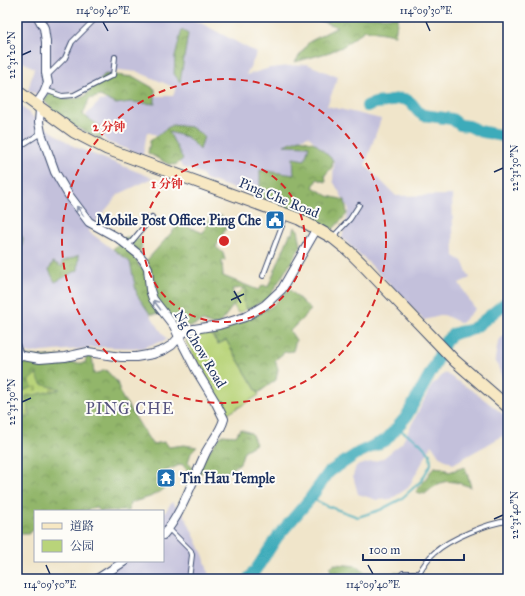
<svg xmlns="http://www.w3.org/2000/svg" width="525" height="596" font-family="'IM FELL Great Primer','Noto Serif SC',serif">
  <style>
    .industrial { fill: #c3c0db }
    .green { fill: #b9d47a; stroke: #6a826c }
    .forest { fill: url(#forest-crowns); stroke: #567264 }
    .cemetery { fill: url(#cemetery-stones); stroke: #6a826c }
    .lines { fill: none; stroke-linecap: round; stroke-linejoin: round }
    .stream { stroke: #3cabba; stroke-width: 2 }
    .river { stroke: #3cabba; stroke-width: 12 }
    .lane-casing { stroke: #3b4a6e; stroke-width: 6 }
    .street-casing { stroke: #3b4a6e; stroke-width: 10 }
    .secondary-casing { stroke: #3b4a6e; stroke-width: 13 }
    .lane { stroke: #fff; stroke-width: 4 }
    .street { stroke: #fff; stroke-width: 8 }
    .secondary { stroke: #f7e8c3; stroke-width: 11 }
    .oneway { stroke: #8d97ae }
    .ticks { fill: none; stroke: #1b2f5e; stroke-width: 1.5 }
    .ring { fill: none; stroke: #d62828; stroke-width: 2; stroke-dasharray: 7 5 }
    .labels { text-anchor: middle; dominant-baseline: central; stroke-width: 4; stroke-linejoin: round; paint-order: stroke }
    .street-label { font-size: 14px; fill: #1b2f5e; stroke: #fdfcf7 }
    .poi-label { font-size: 14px; font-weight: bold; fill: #1b2f5e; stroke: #fdfcf7; text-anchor: end }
    .quarter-label { font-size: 16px; letter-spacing: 1px; fill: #56537f; stroke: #fdfcf7 }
    .centre { fill: #d62828; stroke: #fdfcf7; stroke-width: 2 }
    .ring-label { font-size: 12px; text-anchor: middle; font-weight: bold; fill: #d62828; stroke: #fdfcf7; stroke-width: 4; stroke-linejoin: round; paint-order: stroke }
    .neatline { fill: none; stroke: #1b2f5e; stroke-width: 1.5 }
    .ticks-label { font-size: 10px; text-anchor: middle; fill: #1b2f5e }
  </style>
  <defs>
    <pattern id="forest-crowns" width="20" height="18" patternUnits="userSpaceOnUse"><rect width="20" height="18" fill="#92b66a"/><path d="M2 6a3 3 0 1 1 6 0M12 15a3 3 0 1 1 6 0" fill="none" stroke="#76945a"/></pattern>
    <pattern id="cemetery-stones" width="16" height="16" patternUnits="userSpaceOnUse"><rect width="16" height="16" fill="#b9d47a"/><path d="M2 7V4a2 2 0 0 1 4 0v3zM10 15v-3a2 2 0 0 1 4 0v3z" fill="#9eb66c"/></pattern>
  </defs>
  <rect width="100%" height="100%" fill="#fdfcf7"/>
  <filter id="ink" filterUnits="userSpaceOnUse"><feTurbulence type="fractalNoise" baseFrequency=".025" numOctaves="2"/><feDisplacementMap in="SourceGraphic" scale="8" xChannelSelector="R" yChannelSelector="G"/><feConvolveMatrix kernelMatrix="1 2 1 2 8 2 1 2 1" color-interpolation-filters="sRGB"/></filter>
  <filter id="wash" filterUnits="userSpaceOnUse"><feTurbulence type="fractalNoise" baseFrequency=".012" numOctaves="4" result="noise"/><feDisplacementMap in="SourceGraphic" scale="16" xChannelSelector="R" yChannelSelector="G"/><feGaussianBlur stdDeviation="0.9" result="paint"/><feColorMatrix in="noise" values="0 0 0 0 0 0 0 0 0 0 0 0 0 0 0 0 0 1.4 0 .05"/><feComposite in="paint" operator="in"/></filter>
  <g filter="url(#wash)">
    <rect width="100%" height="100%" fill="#f0e5ca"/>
    <g class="industrial">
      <polygon points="17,17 167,17 201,23 257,53 246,75 270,68 307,64 338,77 327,106 381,119 365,165 396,196 452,195 454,256 462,261 470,278 459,283 475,309 461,323 444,315 424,320 370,264 342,238 349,209 333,181 334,161 308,136 285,145 309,146 305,160 293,158 295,175 260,170 260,198 206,179 200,173 182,167 166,138 147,132 143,155 107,142 86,115 100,101 132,96 173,96 176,88 138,72 119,70 87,91 45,97 28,91 34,68 17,59"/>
      <polygon points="17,103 45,127 75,147 153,178 119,194 88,231 130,262 137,295 167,340 141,348 103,347 17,354"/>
      <polygon points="508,329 508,389 506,387 495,359 498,342"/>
      <polygon points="445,373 476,393 508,418 508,433 453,464 440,457 432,445 408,488 391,499 377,500 358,494 353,476 356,466 382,459 402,443 432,385"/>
      <polygon points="172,502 184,514 204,557 210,579 87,579 113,561 163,561 163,515"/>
    </g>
    <g class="green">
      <polygon points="245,287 246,287 243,301 247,309 238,313 230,299 238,294"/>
      <path d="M209 332 218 344 226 340 259 395 228 414 186 342C189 334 201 334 209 332Z"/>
    </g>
    <g class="forest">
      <polygon points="313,17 398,17 395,35 365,30 342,47 330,52 295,62 309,42 337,27 313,18"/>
      <polygon points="182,29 188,34 180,82 174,74 175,56"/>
      <polygon points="105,74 134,77 155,89 155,104 130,102 116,104 100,96 89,99 83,115 100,126 101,139 61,120 44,100 54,89 66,100 84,97"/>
      <polygon points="172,125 191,127 204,136 200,150 187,137 169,132 183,159 175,165 168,164 148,153 150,141 164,130"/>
      <polygon points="300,139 315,143 333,160 332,167 325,175 326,182 317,179 313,187 328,196 345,200 347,214 332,230 307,216 260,198 260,170 294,175 293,158 305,160 309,146 284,145"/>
      <polygon points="211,216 222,216 228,224 216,247 223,253 225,260 222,261 223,276 258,290 263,285 268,287 290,234 293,234 295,227 298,230 301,246 268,299 247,309 243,301 246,288 232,289 236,302 219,324 213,325 203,321 192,326 180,325 174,323 160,314 150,314 137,295 130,262 113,249 125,237 136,238 142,240 140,255 136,258 140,268 180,223 203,233"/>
      <polygon points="17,230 23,238 20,258 17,257"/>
      <polygon points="79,255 78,270 55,282 49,270 53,262 63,267 62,262"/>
      <polygon points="289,289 311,310 290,331 296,340 293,351 285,352 275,360 278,369 276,380 258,393 226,340 218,344 210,331 239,323 271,307"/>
      <path d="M87 354H92L94 374 106 370 117 382 122 397 127 404 152 444 164 442 169 447 184 445 197 447 191 453 188 462 193 469C206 459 211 446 222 435L236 436 240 429 251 433 256 444 244 451 240 463 218 480 207 471 191 475 182 464 156 475 164 489 150 497 130 503 129 511H99L96 507 86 511H35V529L28 534H17V356L65 357 70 363H85Z"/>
      <path d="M434 467 443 468 449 472 465 467 471 487C449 480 444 477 425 494L416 492Z"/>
      <polygon points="335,564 357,566 364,572 403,573 414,576 415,579 337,579 331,573 330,567"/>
    </g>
    <polygon class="cemetery" points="36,374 41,384 60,389 25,397 31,416 19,419 17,414 17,382 20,392 33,387 28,381"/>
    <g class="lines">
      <polyline class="stream" points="311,498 327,506 358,517 380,510 401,499 421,481 431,464 430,454 419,442 397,428"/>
      <g class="river">
        <path d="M367 106C374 102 379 103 386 102 394 100 402 96 410 102 415 106 417 113 423 115L452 119 460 125 469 126 479 131 508 137"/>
        <polyline points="248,579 255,571 278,536 309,500 329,472 358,453 386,440 406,417 435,365 445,342 453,334 459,332 470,330 477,326 508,301"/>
      </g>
    </g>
  </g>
  <g filter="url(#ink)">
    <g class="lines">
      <g class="lane-casing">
        <g id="lane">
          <polyline points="47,76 65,58 72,42 97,17"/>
          <polyline points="45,90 62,96 74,95 113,75 115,57"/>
          <polyline points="17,141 22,145"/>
          <polyline points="17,152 22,145 41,133"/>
          <polyline points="333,237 350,219 359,205"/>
          <polyline points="128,246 152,217"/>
          <polyline points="263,276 286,215"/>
          <polyline points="17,344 21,355"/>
          <polyline points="169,529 191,551 192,555 189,579"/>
          <path d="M397 579 403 573H419C423 566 427 559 434 553 449 539 488 523 508 521"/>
        </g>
      </g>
      <g class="street-casing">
        <g id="street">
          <polyline points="36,105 44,93 48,83 46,73 46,42 44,28 38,17"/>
          <path d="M40 109 39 122 41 133 55 172 68 194 89 222 118 238 138 254 144 261 148 268 150 290 153 299 174 326 179 337 196 370 216 403 224 419C221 431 212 441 206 452 194 477 181 516 163 535"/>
          <polyline points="17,355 40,359 65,357 88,352 121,357 136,357 153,354 164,350 172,345 182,334 188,330 219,325 245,317 265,305 282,289 317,228"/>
          <polyline points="97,579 125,561"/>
        </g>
      </g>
      <g class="secondary-casing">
        <polyline id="secondary" points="17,91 74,132 107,149 299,219 333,238 349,251 366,268 455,361 508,407"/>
      </g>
      <use href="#lane" class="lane"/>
      <use href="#street" class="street"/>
      <use href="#secondary" class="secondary"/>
    </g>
    <defs><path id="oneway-shaft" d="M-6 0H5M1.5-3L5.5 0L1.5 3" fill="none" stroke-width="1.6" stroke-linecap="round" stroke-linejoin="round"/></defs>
    <g class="oneway">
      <use href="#oneway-shaft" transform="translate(80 211) rotate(-126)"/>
      <use href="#oneway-shaft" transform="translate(157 305) rotate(-127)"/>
    </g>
  </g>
  <path class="ticks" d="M103 22 108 31M426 22 430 31M22 55 31 51M494 172 503 168M234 291 241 303M231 300 244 294M22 402 31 398M494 519 503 515M46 565 50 574M368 565 373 574"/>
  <g class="ring">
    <circle cx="224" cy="241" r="81"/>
    <circle cx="224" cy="241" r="162"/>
  </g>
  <defs>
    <g id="civic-square" transform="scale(1)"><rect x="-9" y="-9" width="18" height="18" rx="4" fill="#1f6fb2" stroke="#fdfcf7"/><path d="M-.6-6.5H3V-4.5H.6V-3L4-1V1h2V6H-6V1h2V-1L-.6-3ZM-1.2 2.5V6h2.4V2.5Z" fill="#fff"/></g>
    <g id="temple-square" transform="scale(1)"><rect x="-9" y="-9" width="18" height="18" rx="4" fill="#1f6fb2" stroke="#fdfcf7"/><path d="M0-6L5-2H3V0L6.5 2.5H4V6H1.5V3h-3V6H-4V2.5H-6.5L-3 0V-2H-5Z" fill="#fff"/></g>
  </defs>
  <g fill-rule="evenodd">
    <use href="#civic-square" x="275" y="220"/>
    <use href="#temple-square" x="166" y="478"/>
  </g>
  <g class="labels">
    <g class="street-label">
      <text transform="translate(279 198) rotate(22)">Ping Che Road</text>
      <text transform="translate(200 349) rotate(59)">Ng Chow Road</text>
    </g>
    <g class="poi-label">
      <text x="261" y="220">Mobile Post Office: Ping Che</text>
      <text x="180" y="478" text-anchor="start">Tin Hau Temple</text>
    </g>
    <g class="quarter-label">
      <text x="130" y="408">PING CHE</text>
    </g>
  </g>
  <circle cx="224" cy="241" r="6" class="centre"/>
  <g class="ring-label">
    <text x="109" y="131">2 分钟</text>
    <text x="167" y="188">1 分钟</text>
  </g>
  <rect width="525" height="596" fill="none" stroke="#fdfcf7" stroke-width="44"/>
  <rect x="34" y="510" width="130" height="52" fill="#fdfcf7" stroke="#a3aaba"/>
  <rect x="42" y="523" width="20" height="6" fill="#f7e8c3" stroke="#a3aaba"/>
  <text x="70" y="530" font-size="12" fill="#1b2f5e">道路</text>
  <rect x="42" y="540" width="20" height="12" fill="#b9d47a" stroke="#a3aaba"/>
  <text x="70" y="550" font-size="12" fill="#1b2f5e">公园</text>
  <path d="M363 554v6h101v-6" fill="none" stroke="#1b2f5e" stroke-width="2"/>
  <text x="369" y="554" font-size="12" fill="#1b2f5e" stroke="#fdfcf7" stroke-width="3" paint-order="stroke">100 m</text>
  <rect x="22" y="22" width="481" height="552" class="neatline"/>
  <g class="ticks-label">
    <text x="103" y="14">114°09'40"E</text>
    <text x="426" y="14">114°09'30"E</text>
    <text transform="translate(11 55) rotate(-90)" y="4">22°31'20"N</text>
    <text transform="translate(514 168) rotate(-90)" y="4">22°31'30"N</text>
    <text transform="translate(11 402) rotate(-90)" y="4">22°31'30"N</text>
    <text transform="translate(514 515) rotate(-90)" y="4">22°31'40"N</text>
    <text x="50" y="588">114°09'50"E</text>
    <text x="373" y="588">114°09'40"E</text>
  </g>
</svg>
